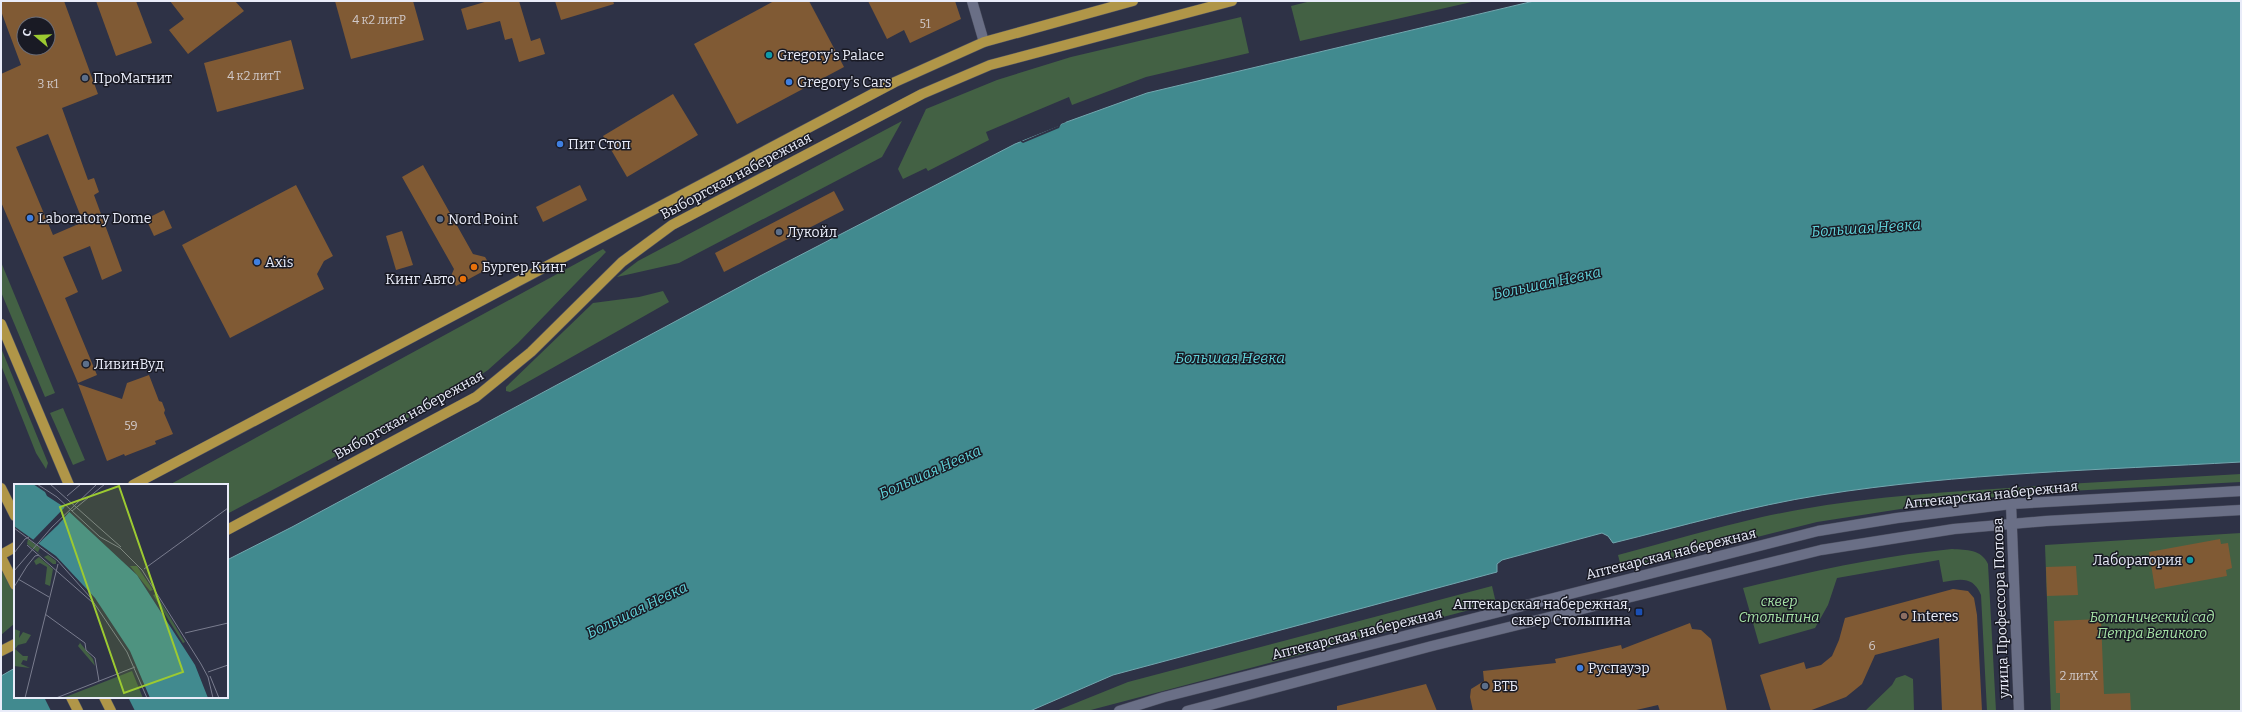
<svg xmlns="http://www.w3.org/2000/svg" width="2242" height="712" font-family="Bitter,serif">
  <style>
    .green { fill: #436144 }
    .water { fill: #418a8f; stroke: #73a7af }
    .pier { fill: #2e3246 }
    .building { fill: #805a34; fill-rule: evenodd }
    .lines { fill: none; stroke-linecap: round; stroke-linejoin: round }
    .minor-casing { stroke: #4d5061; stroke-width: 11 }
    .major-casing { stroke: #4d5061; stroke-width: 11 }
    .minor { stroke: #6a6f86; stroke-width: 10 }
    .major { stroke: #b09648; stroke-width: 10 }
    .culture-dot { fill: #0f9aa8; stroke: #191a24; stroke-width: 1.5 }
    .service-dot { fill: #5c6f8a; stroke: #191a24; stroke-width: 1.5 }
    .shop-dot { fill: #3f7fe0; stroke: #191a24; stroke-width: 1.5 }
    .food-dot { fill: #e8710a; stroke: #191a24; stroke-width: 1.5 }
    .transit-dot { fill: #1a4fb4; stroke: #191a24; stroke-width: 1.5 }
    .education-dot { fill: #8d6e63; stroke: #191a24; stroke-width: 1.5 }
    .labels { text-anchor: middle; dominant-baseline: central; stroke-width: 3; stroke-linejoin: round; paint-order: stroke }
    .number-label { font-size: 12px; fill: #cfc8c8 }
    .poi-label { font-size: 14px; fill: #e9ecf9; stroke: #191a24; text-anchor: start }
    .street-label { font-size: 14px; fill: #e9ecf9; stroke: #191a24 }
    .park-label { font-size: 14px; font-style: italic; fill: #a6e3a6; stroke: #191a24 }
    .water-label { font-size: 15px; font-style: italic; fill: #61d2d9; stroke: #191a24 }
    .inset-road { fill: none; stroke: #797c8e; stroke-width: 1 }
    .view { fill: #9cca31; fill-opacity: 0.15; stroke: #9cca31; stroke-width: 2 }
    .inset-edge { fill: none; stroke: #e9ecf9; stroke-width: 2 }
  </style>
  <rect width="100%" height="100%" fill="#2e3246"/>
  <g class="green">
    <polygon points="1311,1 1476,1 1300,41 1291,6"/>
    <polygon points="1241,17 1249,53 1146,77 1072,105 1069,97 986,132 989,140 928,171 926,168 903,179 898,169 926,109 997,80 1071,57"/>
    <polygon points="902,121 882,157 679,263 617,277 638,261"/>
    <polygon points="603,249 606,252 518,343 488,370 458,390 406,419 227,514 227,485 169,485"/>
    <polygon points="1,262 55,393 45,397 1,292"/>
    <polygon points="663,291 669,302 510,392 506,391 506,387 593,303 639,297"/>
    <polygon points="1,348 48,463 46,469 36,453 1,365"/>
    <polygon points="63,408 85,460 73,465 50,413"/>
    <polygon points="2241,474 2241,482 2050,492 2049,485"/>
    <path d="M2039 486 2040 493 1952 501 1817 522 1622 571 1618 555C1666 542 1714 528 1762 517 1853 497 1947 492 2039 486Z"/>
    <polygon points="2241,533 2241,711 2051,711 2045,545"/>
    <path d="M1952 549C1967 550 1981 549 1988 564L1996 711H1987L1981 595C1973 576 1961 579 1943 582L1939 560 1837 578 1828 605 1815 628 1759 644 1743 588C1813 571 1881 556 1952 549Z"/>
    <polygon points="15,566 15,623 1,635 1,573"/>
    <polygon points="1492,586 1496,603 1087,711 1056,711 1128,682"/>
    <polygon points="1905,675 1913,679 1914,711 1865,711 1892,685 1896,678"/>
  </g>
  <path class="water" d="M1534 1H2241V462C2101 470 1959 473 1821 495 1751 506 1682 526 1613 543L1608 536 1602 533 1502 560 1497 564V572L1113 675 1030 711H1V676L15 668V697H227V560L292 527 760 276 1015 144 1060 126 1061 124 1147 93Z"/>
  <g class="pier">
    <polygon points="1065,120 1066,122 1061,124 1059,128 1023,143 1020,141 1015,143 1015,142 1020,139 1023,141 1058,126 1060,123"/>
    <polygon points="44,697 128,697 135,711 51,711"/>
  </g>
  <g class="building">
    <path d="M1 1H64L98 94 62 108 88 180 94 178 99 192 94 195 122 271 102 280 90 246 63 257 78 292 65 298 97 375 78 383 1 202V74L21 65 1 11ZM24 24H48V48H24ZM48 134 83 222 53 235 16 147Z"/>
    <polygon points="96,1 136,1 152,43 116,56"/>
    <polygon points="170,1 235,1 244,11 188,54 169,30 184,19"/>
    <polygon points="335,1 413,1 424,40 351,59"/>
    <polygon points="488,1 519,1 531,41 540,38 545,54 519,62 512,38 505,40 500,21 467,30 461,9"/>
    <polygon points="555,1 613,1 614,4 561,20"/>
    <polygon points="774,1 809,1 844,67 737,124 694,44"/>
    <polygon points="868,1 955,1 961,19 910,43 904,30 887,39"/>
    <polygon points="291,40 304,89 217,112 204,63"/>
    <polygon points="673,94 698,135 627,177 603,136"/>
    <polygon points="423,165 473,254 485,257 491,267 456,286 451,276 454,269 402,177"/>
    <polygon points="296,185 333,256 324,261 317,274 324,289 230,338 182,245"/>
    <polygon points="580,185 587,200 543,222 536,207"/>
    <polygon points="834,191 844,210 724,272 715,253"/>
    <polygon points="164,210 172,228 154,236 146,219"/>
    <polygon points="402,231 413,265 396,270 386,236"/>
    <polygon points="149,375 159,401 162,402 165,410 164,413 173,434 155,441 156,444 125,456 124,454 107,461 78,384 122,399 127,383"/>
    <polygon points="2220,539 2221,544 2228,543 2232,568 2226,570 2227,576 2155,589 2149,552"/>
    <polygon points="2076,566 2078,595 2047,596 2046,567"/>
    <polygon points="1953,589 1968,591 1974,598 1977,615 1982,711 1942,711 1939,638 1875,655 1862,684 1846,697 1809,711 1771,711 1760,675 1804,662 1806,669 1821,665 1832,656 1839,640 1845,618"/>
    <polygon points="2101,619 2104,694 2130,693 2131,711 2060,711 2060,693 2056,693 2054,621"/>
    <polygon points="1690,623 1692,629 1701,630 1711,639 1727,711 1660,711 1658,705 1632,711 1473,711 1470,697 1471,689 1484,681 1483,671 1556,663 1555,659 1589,652 1621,645 1622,649"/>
    <polygon points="1426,684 1437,711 1337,711 1337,706"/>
  </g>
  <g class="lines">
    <g class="minor-casing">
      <g id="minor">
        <polyline points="972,1 984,42"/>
        <polyline points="2011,504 2019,711"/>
        <polyline points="1119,711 1164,697 1818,531 1897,518 2011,504 2241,491"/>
        <polyline points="1187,711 1432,646 1821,550 1954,529 2046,521 2241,510"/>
      </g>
    </g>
    <g class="major-casing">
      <g id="major">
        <polyline points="1,324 69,485"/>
        <polyline points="133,485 895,82 984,42 1133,1"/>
        <polyline points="1,488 15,516"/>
        <polyline points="227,530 476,397 531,352 622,262 672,225 922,94 990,65 1232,1"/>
        <polyline points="1,555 15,547"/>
        <polyline points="1,557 15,585"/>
        <polyline points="1,651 15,644"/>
        <polyline points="71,697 78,711"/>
        <polyline points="104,697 111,711"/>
      </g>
    </g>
    <use href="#minor" class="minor"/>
    <use href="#major" class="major"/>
  </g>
  <g class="culture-dot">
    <circle cx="769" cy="55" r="4"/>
    <circle cx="2190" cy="560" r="4"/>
  </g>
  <g class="service-dot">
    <circle cx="85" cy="78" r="4"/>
    <circle cx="440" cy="219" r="4"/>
    <circle cx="779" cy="232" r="4"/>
    <circle cx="86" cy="364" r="4"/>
    <circle cx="1485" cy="686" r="4"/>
  </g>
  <g class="shop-dot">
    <circle cx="789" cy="82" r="4"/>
    <circle cx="560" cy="144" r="4"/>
    <circle cx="30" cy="218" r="4"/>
    <circle cx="257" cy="262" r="4"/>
    <circle cx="1580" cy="668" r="4"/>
  </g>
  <g class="food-dot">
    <circle cx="474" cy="267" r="4"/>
    <circle cx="463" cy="279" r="4"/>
  </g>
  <rect class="transit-dot" x="1635" y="608" width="8" height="8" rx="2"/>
  <circle class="education-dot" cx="1904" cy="616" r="4"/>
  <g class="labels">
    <g class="number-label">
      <text x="379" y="20">4 к2 литР</text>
      <text x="925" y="24">51</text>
      <text x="254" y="76">4 к2 литТ</text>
      <text x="48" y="84">3 к1</text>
      <text x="131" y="426">59</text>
      <text x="1872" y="646">6</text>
      <text x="2079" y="676">2 литХ</text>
    </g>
    <g class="poi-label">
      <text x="777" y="55">Gregory's Palace</text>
      <text x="93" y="78">ПроМагнит</text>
      <text x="797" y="82">Gregory's Cars</text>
      <text x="568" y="144">Пит Стоп</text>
      <text x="38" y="218">Laboratory Dome</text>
      <text x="448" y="219">Nord Point</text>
      <text x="787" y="232">Лукойл</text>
      <text x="265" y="262">Axis</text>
      <text x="482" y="267">Бургер Кинг</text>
      <text x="455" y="279" text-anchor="end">Кинг Авто</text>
      <text x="94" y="364">ЛивинВуд</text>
      <text x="2182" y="560" text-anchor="end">Лаборатория</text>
      <text x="1631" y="604" text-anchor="end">Аптекарская набережная,<tspan x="1631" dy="16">сквер Столыпина</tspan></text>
      <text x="1912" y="616">Interes</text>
      <text x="1588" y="668">Руспауэр</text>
      <text x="1493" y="686">ВТБ</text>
    </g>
    <g class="street-label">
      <text transform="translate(736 176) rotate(-28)">Выборгская набережная</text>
      <text transform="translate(409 415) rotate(-29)">Выборгская набережная</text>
      <text transform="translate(1991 495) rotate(-6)">Аптекарская набережная</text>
      <text transform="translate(1671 554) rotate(-14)">Аптекарская набережная</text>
      <text transform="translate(2001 608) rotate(-92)">улица Профессора Попова</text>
      <text transform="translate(1357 634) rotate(-14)">Аптекарская набережная</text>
    </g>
    <g class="park-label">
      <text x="1779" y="601">сквер<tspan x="1779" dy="16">Столыпина</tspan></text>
      <text x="2152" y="617">Ботанический сад<tspan x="2152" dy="16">Петра Великого</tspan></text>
    </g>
    <g class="water-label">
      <text transform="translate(1866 228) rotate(-4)">Большая Невка</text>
      <text transform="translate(1547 283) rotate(-12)">Большая Невка</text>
      <text x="1230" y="358">Большая Невка</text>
      <text transform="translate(930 472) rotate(-24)">Большая Невка</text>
      <text transform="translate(637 610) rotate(-26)">Большая Невка</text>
    </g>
  </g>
  <g transform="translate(14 484)">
    <rect width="214" height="214" fill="#2e3246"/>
    <path d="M14 55 26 64 24 68 30 73 34 71 42 77V80H39L13 60ZM25 73 39 85 36 102 31 100 33 83 26 79 22 81 20 77ZM116 82H123L139 106 136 107ZM142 110 171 158 169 159 139 111ZM0 145 6 147 5 154 9 148 17 151 12 159 4 161 1 165 9 172H14L13 177 9 176 7 180 16 184 0 182ZM63 155 79 175 81 182 64 162 66 159ZM118 187 129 214H47L54 212Z" fill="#436144"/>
    <path d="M0 0H19L31 8 33 12 50 23 123 91 181 181 194 214H136L116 167 81 114 42 72 0 42Z" fill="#418a8f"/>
    <path d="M52 22 56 27 44 41 24 60 19 56Z" fill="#2e3246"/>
    <path class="inset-road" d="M23 0 43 13 86 53 106 64 128 86 187 180 194 193 199 214M36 0 107 63M53 12 67 0M58 27 91 0M0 44 43 76 76 113 113 168 133 214M13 61 78 118M0 69 11 55 15 53M130 85 214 24M0 87 38 43 83 0M4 95 35 113M0 103 13 82 21 72 25 71M31 130 71 159 72 166 81 174 85 197M171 149 214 139M194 188 214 181M196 192 205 214M11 214 44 80M42 214 121 183"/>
    <path class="view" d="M105 2 169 188 110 209 46 23Z"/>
    <rect width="214" height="214" class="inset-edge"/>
  </g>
  <rect width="2242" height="712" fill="none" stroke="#e9ecf9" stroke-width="4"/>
  <g transform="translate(36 36) rotate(289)"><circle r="19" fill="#191a24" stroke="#6c6e79"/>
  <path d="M0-3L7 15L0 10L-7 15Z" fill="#9cca31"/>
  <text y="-6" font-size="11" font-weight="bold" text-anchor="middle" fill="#e9ecf9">С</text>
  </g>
</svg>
